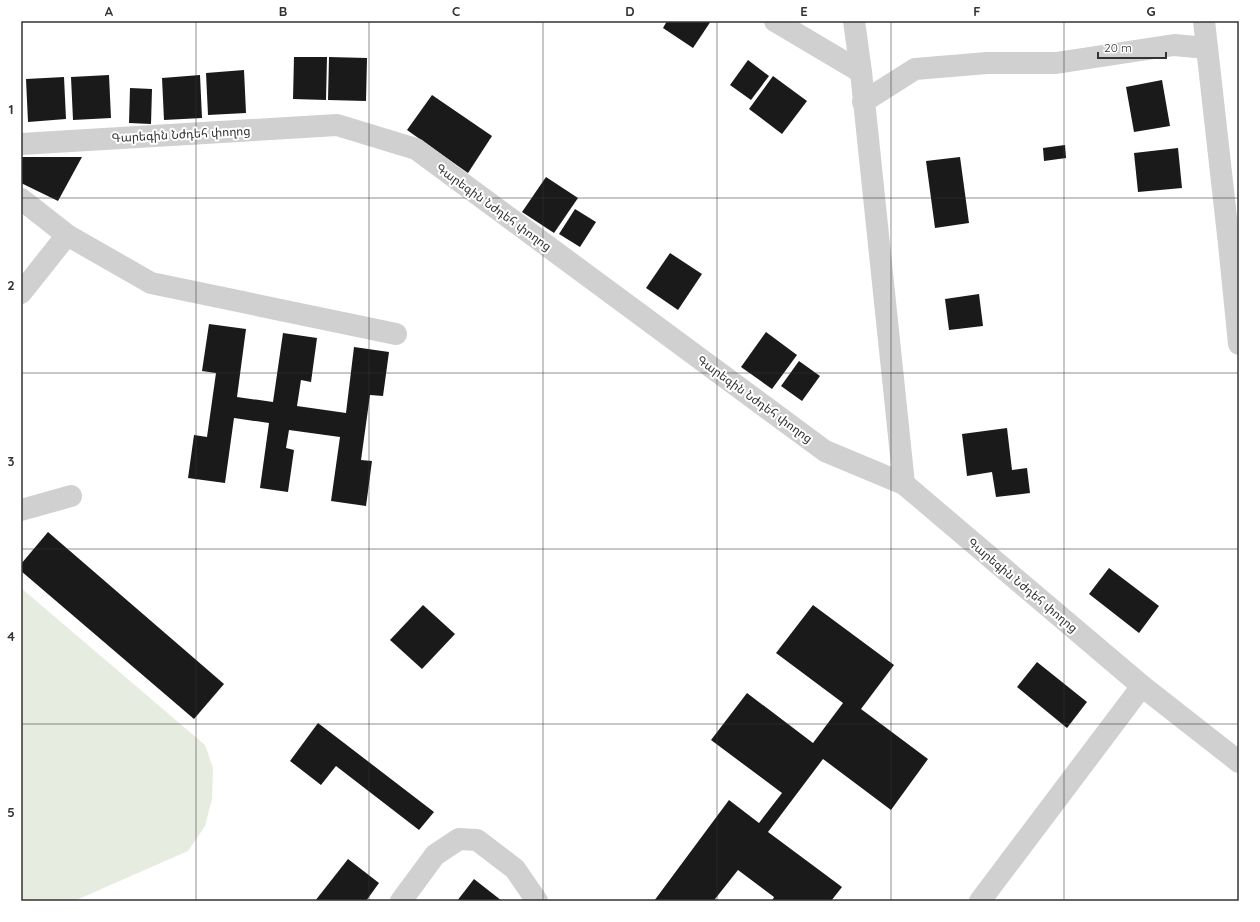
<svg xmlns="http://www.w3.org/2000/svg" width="1260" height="922" font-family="Quicksand,'Noto Sans Armenian',sans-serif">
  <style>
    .green { fill: #e6ecdf }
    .building { fill: #1a1a1a }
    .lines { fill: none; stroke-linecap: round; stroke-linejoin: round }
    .minor { stroke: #d0d0d0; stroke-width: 22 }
    .grid { fill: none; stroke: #333; stroke-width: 1; stroke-opacity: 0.55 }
    .labels { text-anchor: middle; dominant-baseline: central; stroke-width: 4; stroke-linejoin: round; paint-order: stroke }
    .street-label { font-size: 12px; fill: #333; stroke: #fff }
    .neatline { fill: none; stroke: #333; stroke-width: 1.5 }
    .grid-label { font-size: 13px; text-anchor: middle; font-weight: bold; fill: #333 }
  </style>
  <rect width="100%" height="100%" fill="#fff"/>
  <polygon class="green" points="21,588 205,745 213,768 212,799 205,826 188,851 74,901 21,901"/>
  <g class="building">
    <polygon points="667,21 711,21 693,48 663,28"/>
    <polygon points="294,57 327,57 326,100 293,99"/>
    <polygon points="329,57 367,58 366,101 328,100"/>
    <polygon points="748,60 769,76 751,100 730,85"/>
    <polygon points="244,70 246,113 208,115 206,73"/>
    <polygon points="109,75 111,118 73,120 71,77"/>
    <polygon points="200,75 202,118 164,120 162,78"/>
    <polygon points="773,76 807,101 782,134 749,109"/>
    <polygon points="64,77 66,119 28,122 26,79"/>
    <polygon points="1162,80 1170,126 1134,132 1126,87"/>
    <polygon points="130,88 152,89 151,124 129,123"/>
    <polygon points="432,95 492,136 468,173 407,130"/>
    <polygon points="1065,145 1066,158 1044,161 1043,148"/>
    <polygon points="1178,148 1182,188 1138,192 1134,153"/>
    <polygon points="21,157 82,157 58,201 21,183"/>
    <polygon points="960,157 969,223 935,228 926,161"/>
    <polygon points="546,177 578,198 554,233 522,212"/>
    <polygon points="575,209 596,222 580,247 559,234"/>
    <polygon points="670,253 702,274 678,310 646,288"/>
    <polygon points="979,294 983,326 949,330 945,299"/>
    <polygon points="209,324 246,329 237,397 273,402 283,333 317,338 311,382 301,380 297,406 346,413 354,347 389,352 383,396 370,395 361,460 372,461 366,506 331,501 340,437 289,430 286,448 294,450 288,492 260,488 269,423 234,418 225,483 188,478 194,435 207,437 216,373 202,371"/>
    <polygon points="766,332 797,355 772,389 741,367"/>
    <polygon points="799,361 820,376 802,401 781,386"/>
    <polygon points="1007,428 1012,470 1027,468 1030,493 996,497 992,472 967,476 962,434"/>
    <polygon points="48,532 224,684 194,719 21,571 21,564"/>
    <polygon points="1109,568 1159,606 1139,633 1089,594"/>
    <polygon points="423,605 455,634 422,669 390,640"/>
    <polygon points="813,605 894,665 861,709 928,759 891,810 823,759 768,832 842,887 831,901 772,901 774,897 738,870 715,899 717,901 654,901 729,800 759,823 782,793 711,740 747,693 813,743 843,703 776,653"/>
    <polygon points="1037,662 1087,702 1067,728 1017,687"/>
    <polygon points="318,723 434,812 419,830 336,766 321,785 290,761"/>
    <polygon points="348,859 379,883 366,901 315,901"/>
    <polygon points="474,879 502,901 457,901"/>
  </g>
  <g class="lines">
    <g class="minor">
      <polyline points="775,21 861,72"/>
      <polyline points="854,21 861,72 904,484"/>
      <polyline points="1204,21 1229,244 1239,344"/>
      <polyline points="863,102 915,69 987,63 1056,63 1174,45 1207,48"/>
      <polyline points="21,144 337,125 416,149 825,451 904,484 1142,686 1239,762"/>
      <polyline points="21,199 67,235 151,283 396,334"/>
      <polyline points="21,293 67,235"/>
      <polyline points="21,510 71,496"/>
      <polyline points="401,901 435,855 459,839 477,840 515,869 537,901"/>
      <polyline points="980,901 1142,686"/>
    </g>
  </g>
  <path class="grid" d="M196 21V901M369 21V901M543 21V901M717 21V901M891 21V901M1064 21V901M21 198H1239M21 373H1239M21 549H1239M21 724H1239"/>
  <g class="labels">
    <g class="street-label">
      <text transform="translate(181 134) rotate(-3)">Գարեգին Նժդեհ փողոց</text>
      <text transform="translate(494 207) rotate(36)">Գարեգին Նժդեհ փողոց</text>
      <text transform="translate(755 399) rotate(36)">Գարեգին Նժդեհ փողոց</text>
      <text transform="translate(1023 585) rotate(40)">Գարեգին Նժդեհ փողոց</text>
    </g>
  </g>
  <rect width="1260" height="922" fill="none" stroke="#ffffff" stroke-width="44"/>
  <path d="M1098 52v6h68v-6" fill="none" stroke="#333333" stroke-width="2"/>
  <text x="1104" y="52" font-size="12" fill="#333333" stroke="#ffffff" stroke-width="3" paint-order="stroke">20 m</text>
  <rect x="22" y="22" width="1216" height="878" class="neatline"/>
  <g class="grid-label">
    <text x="109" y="16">A</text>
    <text x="283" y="16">B</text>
    <text x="456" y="16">C</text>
    <text x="630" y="16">D</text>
    <text x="804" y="16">E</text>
    <text x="977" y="16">F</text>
    <text x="1151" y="16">G</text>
    <text x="11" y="114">1</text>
    <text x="11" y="290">2</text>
    <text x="11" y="466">3</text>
    <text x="11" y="641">4</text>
    <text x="11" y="817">5</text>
  </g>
</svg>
